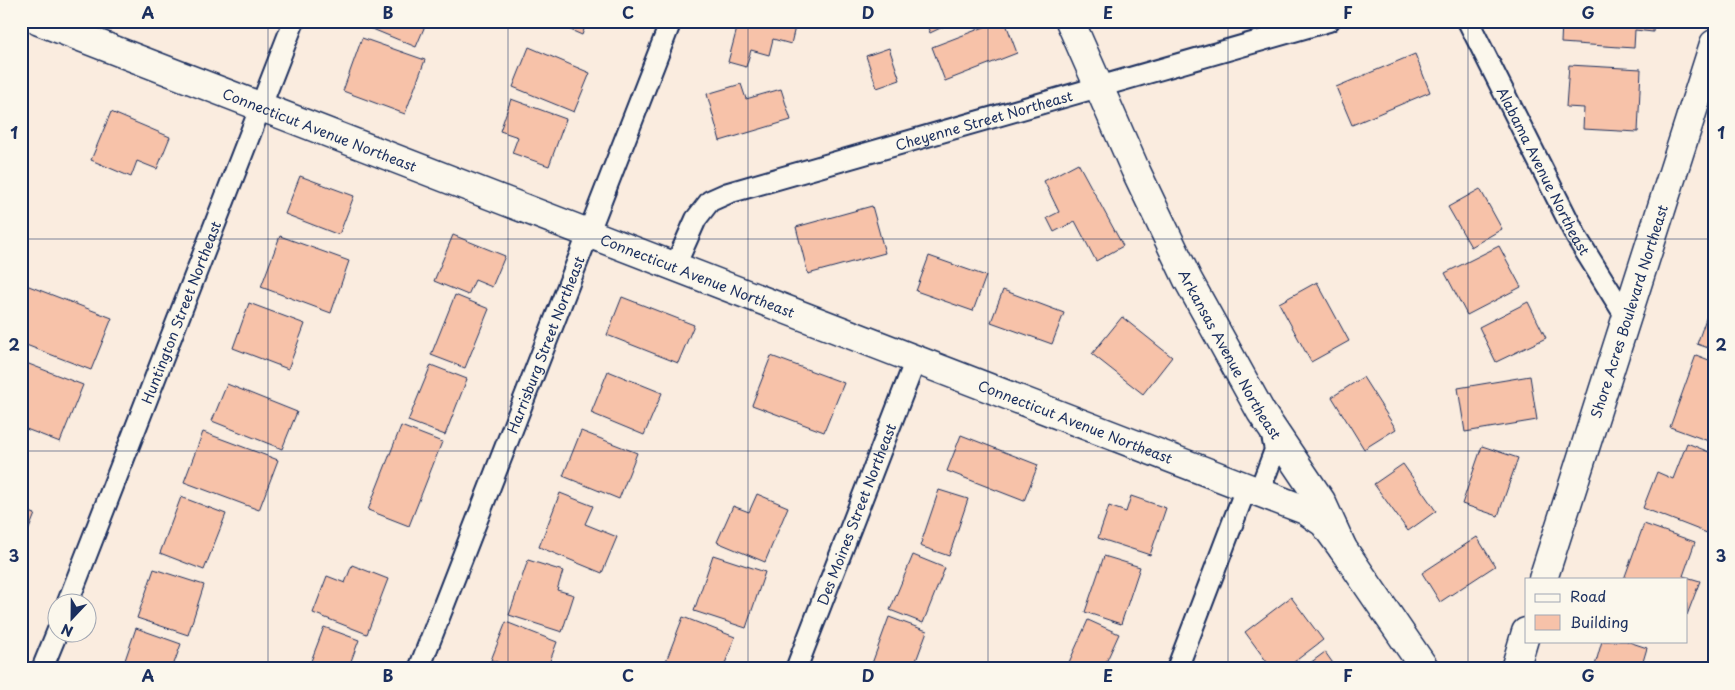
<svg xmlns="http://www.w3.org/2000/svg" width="1735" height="690" font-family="'Playpen Sans',sans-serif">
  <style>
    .building { fill: #f7c2a9; stroke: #1b2f5e }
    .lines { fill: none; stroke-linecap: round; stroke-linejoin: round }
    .street-casing { stroke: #1b2f5e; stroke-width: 24 }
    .secondary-casing { stroke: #1b2f5e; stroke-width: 31 }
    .street { stroke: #fbf7ec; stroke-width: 20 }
    .secondary { stroke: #fbf7ec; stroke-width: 28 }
    .grid { fill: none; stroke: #1b2f5e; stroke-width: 1; stroke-opacity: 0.55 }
    .labels { text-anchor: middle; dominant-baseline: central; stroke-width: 5; stroke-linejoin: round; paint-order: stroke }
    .street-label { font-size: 14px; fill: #1b2f5e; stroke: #fbf7ec }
    .neatline { fill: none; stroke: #1b2f5e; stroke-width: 2 }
    .grid-label { font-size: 16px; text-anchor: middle; font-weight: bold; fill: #1b2f5e }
  </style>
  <rect width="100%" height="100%" fill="#faecdf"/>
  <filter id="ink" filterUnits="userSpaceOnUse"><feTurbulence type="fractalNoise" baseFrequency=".02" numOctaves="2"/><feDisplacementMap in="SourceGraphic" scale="10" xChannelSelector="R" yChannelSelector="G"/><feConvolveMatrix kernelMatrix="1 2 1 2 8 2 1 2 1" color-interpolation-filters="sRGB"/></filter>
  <g filter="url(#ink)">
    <g class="building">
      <polygon points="359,21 427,21 416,47 358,23"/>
      <polygon points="550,21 587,21 582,35"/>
      <polygon points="739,21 770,21 795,27 791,44 773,39 769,55 751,50 746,67 728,62"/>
      <polygon points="925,21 955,21 930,33"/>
      <polygon points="1000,21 1005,21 1017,53 945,81 932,47"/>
      <polygon points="1562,21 1654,21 1653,32 1635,30 1634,48 1561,43"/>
      <polygon points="362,38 425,60 405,114 343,91"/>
      <polygon points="529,47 590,73 574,112 513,87"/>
      <polygon points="889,48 900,80 877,88 866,56"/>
      <polygon points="1415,54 1430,92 1352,125 1336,87"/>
      <polygon points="1569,65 1641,69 1638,132 1583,129 1584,108 1566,107"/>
      <polygon points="741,84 746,99 781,89 791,120 720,141 707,94"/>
      <polygon points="511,99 566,119 549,166 512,153 518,137 500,131"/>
      <polygon points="111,112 170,137 157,169 137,161 131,177 91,160"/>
      <polygon points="1078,163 1123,246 1096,261 1075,221 1054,232 1047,218 1059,212 1044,181"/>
      <polygon points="300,176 354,196 339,235 285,214"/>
      <polygon points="1480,189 1502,229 1471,247 1448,207"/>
      <polygon points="872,206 885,253 808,274 796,227"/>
      <polygon points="453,235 505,256 492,287 475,280 468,295 434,281"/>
      <polygon points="280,236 349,261 331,313 261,287"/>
      <polygon points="1499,246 1521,287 1467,315 1445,273"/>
      <polygon points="929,256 986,276 973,311 916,291"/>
      <polygon points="1317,282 1349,341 1311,362 1279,303"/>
      <polygon points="21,283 112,318 91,370 21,343"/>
      <polygon points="1003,290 1064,313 1052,344 991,322"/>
      <polygon points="455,295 489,309 465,368 431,355"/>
      <polygon points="622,297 694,325 678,363 607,335"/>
      <polygon points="1528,302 1546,338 1496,362 1479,327"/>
      <polygon points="249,303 305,324 288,369 233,348"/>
      <polygon points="1709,310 1714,312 1714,350 1697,344"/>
      <polygon points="1122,317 1172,357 1143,394 1092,354"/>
      <polygon points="1696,355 1714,362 1714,443 1670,427"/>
      <polygon points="771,356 844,383 824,432 752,405"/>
      <polygon points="21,361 83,385 60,442 21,427"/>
      <polygon points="431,365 467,379 445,435 408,421"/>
      <polygon points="608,371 662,393 644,435 591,413"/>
      <polygon points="1530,376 1537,420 1465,432 1458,388"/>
      <polygon points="1363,377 1396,429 1364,449 1332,397"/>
      <polygon points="227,384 297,412 282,449 212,421"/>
      <polygon points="401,426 442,442 409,526 368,510"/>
      <polygon points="581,431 637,453 619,499 563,476"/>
      <polygon points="203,432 278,460 259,510 184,482"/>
      <polygon points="961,435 1038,465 1024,501 947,471"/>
      <polygon points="1687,443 1714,454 1714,514 1707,533 1643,508 1657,472 1673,479"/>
      <polygon points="1482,446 1518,458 1498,516 1462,504"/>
      <polygon points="1403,464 1436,511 1408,531 1374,484"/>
      <polygon points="939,490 968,499 949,556 920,546"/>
      <polygon points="560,493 593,506 585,524 617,537 602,573 539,547"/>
      <polygon points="757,494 788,507 765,562 717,542 733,506 749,512"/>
      <polygon points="1131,496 1166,508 1150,555 1098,538 1109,506 1126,512"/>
      <polygon points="181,497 226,514 204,570 160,553"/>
      <polygon points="21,509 35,514 21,549"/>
      <polygon points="1644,524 1695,542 1683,576 1700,581 1687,615 1686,579 1624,579"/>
      <polygon points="1477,537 1495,566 1440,602 1422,573"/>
      <polygon points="713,555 765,572 746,628 694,611"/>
      <polygon points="913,555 945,568 923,623 890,610"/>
      <polygon points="1104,556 1140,567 1121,624 1085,612"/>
      <polygon points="528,560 563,571 557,590 574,595 562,632 509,615"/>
      <polygon points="352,565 388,579 367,634 313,613 327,576 345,583"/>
      <polygon points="154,569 204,585 188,635 137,618"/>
      <polygon points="1291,597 1323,640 1285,669 1272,669 1245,632"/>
      <polygon points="683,617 735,637 723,669 663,669"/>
      <polygon points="889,617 927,631 913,669 870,669"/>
      <polygon points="1088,620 1119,634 1103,669 1066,669"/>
      <polygon points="506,622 557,642 547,669 508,669 509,666 491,660"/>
      <polygon points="324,627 359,640 348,669 308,669"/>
      <polygon points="136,628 181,644 172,669 122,669"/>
      <polygon points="1602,641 1626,641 1647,648 1642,665 1653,669 1594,669"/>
      <polygon points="1325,652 1337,669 1302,669"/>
    </g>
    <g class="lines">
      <g class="street-casing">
        <g id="street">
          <path id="s1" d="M1468 21 1577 238 1626 317"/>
          <path id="s2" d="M675 266 696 219 710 201 728 193 1329 21"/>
          <polyline points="1259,492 1275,450 1270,427"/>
          <path id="s3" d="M68 602 294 21"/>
          <polyline points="42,669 58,630"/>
          <path id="s4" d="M419 669 671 21"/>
          <path id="s5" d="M796 669 916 359"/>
          <polyline points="1177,669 1246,488"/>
        </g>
      </g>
      <g class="secondary-casing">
        <g id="secondary">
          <path id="s6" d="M39 21 1305 510 1324 523 1343 549"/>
          <path id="s7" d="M1070 21 1135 169 1188 280 1261 412 1321 501 1343 549 1425 669"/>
          <path id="s8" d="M1543 579 1714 44"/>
          <polyline points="1515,669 1526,632"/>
        </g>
      </g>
      <use href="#street" class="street"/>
      <use href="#secondary" class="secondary"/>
    </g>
  </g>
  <path class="grid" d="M268 21V669M508 21V669M748 21V669M988 21V669M1228 21V669M1468 21V669M21 239H1714M21 451H1714"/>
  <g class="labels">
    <g class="street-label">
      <text stroke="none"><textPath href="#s2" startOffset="360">Cheyenne Street Northeast</textPath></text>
      <text stroke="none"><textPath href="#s6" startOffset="301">Connecticut Avenue Northeast</textPath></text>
      <text stroke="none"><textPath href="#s1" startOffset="168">Alabama Avenue Northeast</textPath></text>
      <text stroke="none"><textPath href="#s6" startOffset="706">Connecticut Avenue Northeast</textPath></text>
      <text stroke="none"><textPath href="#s8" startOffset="281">Shore Acres Boulevard Northeast</textPath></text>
      <text stroke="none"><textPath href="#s3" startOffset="311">Huntington Street Northeast</textPath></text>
      <text stroke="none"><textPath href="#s4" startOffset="348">Harrisburg Street Northeast</textPath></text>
      <text stroke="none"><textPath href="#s7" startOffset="370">Arkansas Avenue Northeast</textPath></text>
      <text stroke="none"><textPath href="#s6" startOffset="1111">Connecticut Avenue Northeast</textPath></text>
      <text stroke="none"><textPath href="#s5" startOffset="166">Des Moines Street Northeast</textPath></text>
    </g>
  </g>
  <rect width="1735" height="690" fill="none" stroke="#fbf7ec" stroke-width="55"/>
  <rect x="1525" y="578" width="162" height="65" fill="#fbf7ec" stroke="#a1a7b3"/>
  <rect x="1535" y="594" width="25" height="8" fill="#fbf7ec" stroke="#a1a7b3"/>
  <text x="1570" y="602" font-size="15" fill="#1b2f5e">Road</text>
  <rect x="1535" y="615" width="25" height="15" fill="#f7c2a9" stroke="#a1a7b3"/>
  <text x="1570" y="628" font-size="15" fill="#1b2f5e">Building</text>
  <g transform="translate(72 618) rotate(202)"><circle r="24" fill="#fbf7ec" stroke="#a1a7b3"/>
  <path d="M0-4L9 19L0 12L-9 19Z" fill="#1b2f5e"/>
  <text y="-8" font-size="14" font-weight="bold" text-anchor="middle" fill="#1b2f5e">N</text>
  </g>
  <rect x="28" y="28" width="1680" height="634" class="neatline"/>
  <g class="grid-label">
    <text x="148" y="19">A</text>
    <text x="388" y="19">B</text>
    <text x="628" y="19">C</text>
    <text x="868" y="19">D</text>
    <text x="1108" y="19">E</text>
    <text x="1348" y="19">F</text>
    <text x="1588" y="19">G</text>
    <text x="14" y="139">1</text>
    <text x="1721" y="139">1</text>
    <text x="14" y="351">2</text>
    <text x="1721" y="351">2</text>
    <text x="14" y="562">3</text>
    <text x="1721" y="562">3</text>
    <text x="148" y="682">A</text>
    <text x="388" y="682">B</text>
    <text x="628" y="682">C</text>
    <text x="868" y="682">D</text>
    <text x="1108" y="682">E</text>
    <text x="1348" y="682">F</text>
    <text x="1588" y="682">G</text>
  </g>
</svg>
